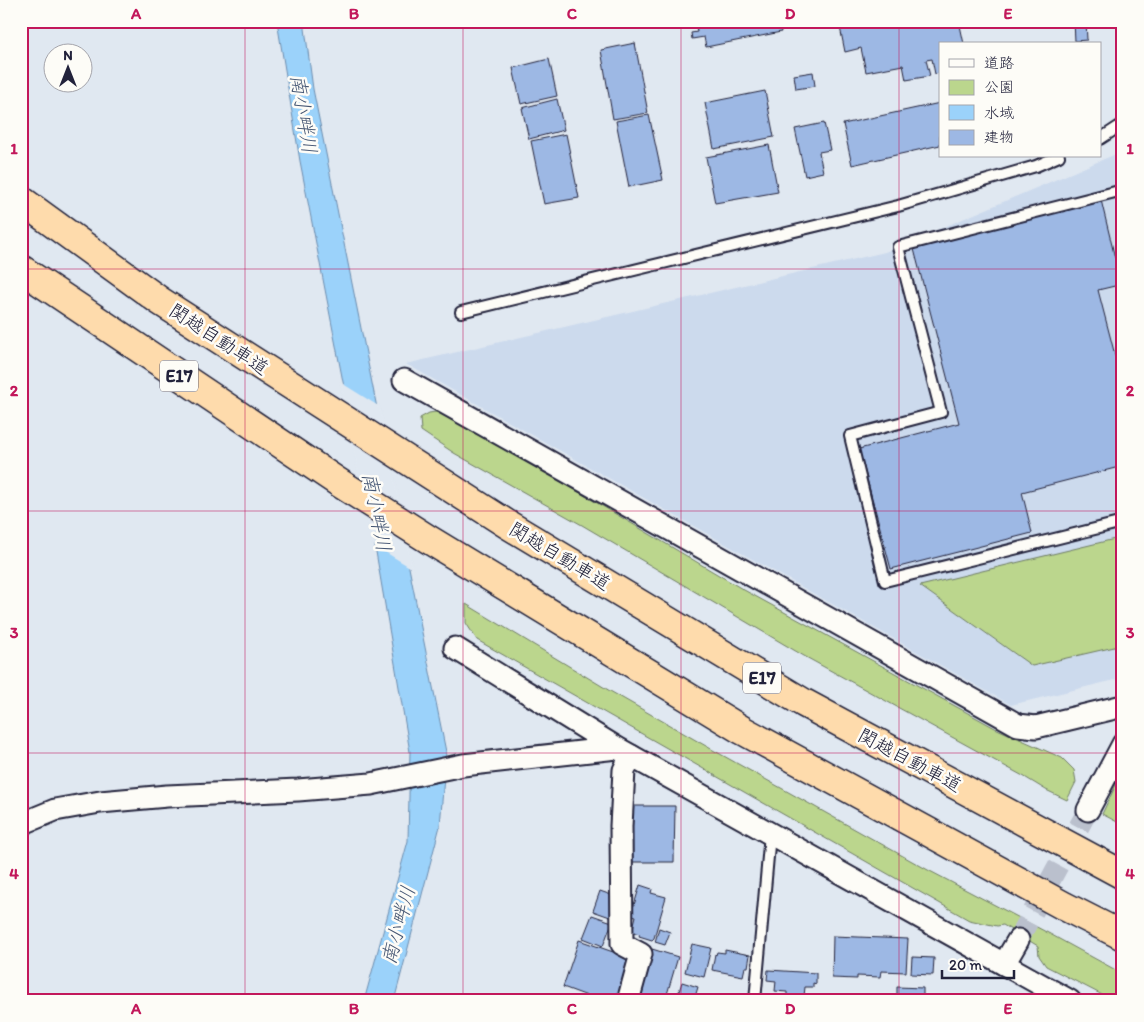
<svg xmlns="http://www.w3.org/2000/svg" width="1144" height="1022" font-family="Itim,'Klee One',sans-serif">
  <style>
    .built { fill: #ccdaed }
    .green { fill: #bbd68d; stroke: #6e7c64 }
    .water { fill: #9bd2fa; stroke: #6b8cae }
    .pier { fill: #e0e8f1 }
    .building { fill: #9db8e4; stroke: #22223b }
    .lines { fill: none; stroke-linecap: round; stroke-linejoin: round }
    .minor-tunnel { stroke: #bac0cd; stroke-width: 21; stroke-dasharray: 21 11; stroke-linecap: butt }
    .service-casing { stroke: #22223b; stroke-width: 14 }
    .minor-casing { stroke: #22223b; stroke-width: 25 }
    .motorway-casing { stroke: #22223b; stroke-width: 31 }
    .service { stroke: #fdfcf7; stroke-width: 10 }
    .minor { stroke: #fdfcf7; stroke-width: 21 }
    .motorway { stroke: #fedbac; stroke-width: 28 }
    .grid { fill: none; stroke: #c2185b; stroke-width: 1; stroke-opacity: 0.55 }
    .labels { text-anchor: middle; dominant-baseline: central; stroke-width: 5; stroke-linejoin: round; paint-order: stroke }
    .shield { fill: #fdfcf7; stroke: #646373; stroke-width: 1 }
    .shield-label { font-size: 18px; font-weight: bold; fill: #22223b }
    .street-label { font-size: 19px; fill: #22223b; stroke: #fdfcf7 }
    .water-label { font-size: 20px; font-style: italic; fill: #465774; stroke: #fdfcf7 }
    .neatline { fill: none; stroke: #c2185b; stroke-width: 2 }
    .grid-label { font-size: 16px; text-anchor: middle; font-weight: bold; fill: #c2185b }
  </style>
  <rect width="100%" height="100%" fill="#e0e8f1"/>
  <filter id="ink" filterUnits="userSpaceOnUse"><feTurbulence type="fractalNoise" baseFrequency=".02" numOctaves="2"/><feDisplacementMap in="SourceGraphic" scale="10" xChannelSelector="R" yChannelSelector="G"/><feConvolveMatrix kernelMatrix="1 2 1 2 8 2 1 2 1" color-interpolation-filters="sRGB"/></filter>
  <g filter="url(#ink)">
    <polygon class="built" points="1123,151 1123,678 1011,705 406,364 885,252"/>
    <g class="green">
      <polygon points="442,411 744,590 995,728 1062,758 1074,770 1076,782 1067,800 1046,790 1023,776 804,656 582,525 454,453 421,431 420,418 429,413"/>
      <polygon points="1123,537 1123,645 1032,666 920,586"/>
      <polygon points="466,604 610,691 713,750 928,870 1050,934 1123,974 1123,1001 1114,1001 1046,966 1039,956 1038,946 1003,925 997,926 969,920 477,640 466,623"/>
      <polygon points="1123,770 1123,825 1102,814"/>
    </g>
    <polygon class="water" points="277,21 304,21 313,89 446,752 440,826 394,1001 364,1001 408,841 410,752 375,546 300,161"/>
    <polygon class="pier" points="340,382 380,407 413,569 372,544"/>
    <g class="building">
      <polygon points="695,21 779,21 781,32 706,47 704,37 692,39 691,33 697,32"/>
      <polygon points="856,21 959,21 964,44 940,44 940,73 935,74 932,59 926,60 930,76 906,80 903,65 866,72 861,48 845,52 840,27 856,24"/>
      <polygon points="1074,21 1086,21 1087,40 1075,41"/>
      <polygon points="635,43 648,113 613,119 601,50"/>
      <polygon points="549,59 557,96 521,104 513,68"/>
      <polygon points="813,72 815,86 796,89 794,75"/>
      <polygon points="765,91 774,137 714,149 705,103"/>
      <polygon points="557,99 564,130 529,139 522,108"/>
      <polygon points="940,103 940,145 852,165 843,124"/>
      <polygon points="649,115 663,180 629,187 616,121"/>
      <polygon points="824,123 830,150 819,152 823,172 805,176 795,129"/>
      <polygon points="566,134 579,198 544,204 531,141"/>
      <polygon points="769,145 778,192 715,203 706,157"/>
      <polygon points="1101,200 1115,258 1123,256 1123,284 1098,290 1123,386 1123,466 1022,492 1032,533 891,569 859,449 959,423 914,249"/>
      <polygon points="629,806 675,806 674,862 628,862"/>
      <polygon points="640,885 652,889 651,893 666,897 654,938 652,940 639,936 640,934 632,932 636,916 631,915"/>
      <polygon points="600,891 617,897 610,917 593,911"/>
      <polygon points="592,915 612,922 603,946 583,938"/>
      <polygon points="659,928 670,932 665,945 655,942"/>
      <polygon points="833,936 908,939 906,972 881,971 880,977 857,976 857,979 832,978"/>
      <polygon points="579,940 633,959 619,998 608,994 606,1001 590,1001 589,1000 590,997 563,987"/>
      <polygon points="692,944 711,948 704,977 685,972"/>
      <polygon points="652,949 678,957 665,1001 636,1001"/>
      <polygon points="725,950 750,955 748,967 745,967 743,976 712,970 715,954 716,955 717,952 725,953"/>
      <polygon points="912,957 934,958 933,975 911,974"/>
      <polygon points="768,970 816,973 816,984 813,983 813,987 805,987 804,996 787,996 787,992 775,991 776,981 767,980"/>
      <polygon points="682,982 698,987 695,997 700,999 699,1001 676,1001"/>
      <polygon points="897,987 923,988 923,1001 933,1001 897,1001"/>
    </g>
    <g class="lines">
      <polyline class="minor-tunnel" points="1018,940 1088,810"/>
      <g class="service-casing">
        <g id="service">
          <polyline points="1100,139 1123,124"/>
          <polyline points="1123,190 898,247 941,412 850,436 885,581 1123,522"/>
          <polyline points="461,312 898,206 1036,166 1059,156"/>
          <polyline points="755,1001 770,834"/>
        </g>
      </g>
      <g class="minor-casing">
        <g id="minor">
          <polyline points="404,380 1018,725 1036,727 1123,706"/>
          <polyline points="455,648 617,748 1070,1001"/>
          <polyline points="1088,810 1123,744"/>
          <polyline points="21,824 55,810 100,802 167,796 298,790 371,784 463,765 617,748"/>
          <polyline points="1004,964 1018,940"/>
          <polyline points="628,1001 641,954 622,944 621,826 624,770 631,756"/>
        </g>
      </g>
      <g class="motorway-casing">
        <g id="motorway">
          <polyline points="21,200 160,301 507,524 804,703 1123,875"/>
          <polyline points="21,269 338,482 428,539 742,730 1064,906 1123,936"/>
        </g>
      </g>
      <use href="#service" class="service"/>
      <use href="#minor" class="minor"/>
      <use href="#motorway" class="motorway"/>
    </g>
  </g>
  <path class="grid" d="M245 21V1001M463 21V1001M681 21V1001M899 21V1001M21 269H1123M21 511H1123M21 753H1123"/>
  <g class="labels">
    <g class="shield">
      <rect x="160" y="360.5" width="38" height="31" rx="4"/>
      <rect x="743" y="662.5" width="38" height="31" rx="4"/>
    </g>
    <g class="shield-label">
      <text x="179" y="376">E17</text>
      <text x="762" y="678">E17</text>
    </g>
    <g class="street-label">
      <text transform="translate(219 339) rotate(33)">関越自動車道</text>
      <text transform="translate(560 556) rotate(31)">関越自動車道</text>
      <text transform="translate(910 760) rotate(28)">関越自動車道</text>
    </g>
    <g class="water-label">
      <text transform="translate(304 114) rotate(81)">南小畔川</text>
      <text transform="translate(377 512) rotate(79)">南小畔川</text>
      <text transform="translate(398 925) rotate(-75)">南小畔川</text>
    </g>
  </g>
  <rect width="1144" height="1022" fill="none" stroke="#fdfcf7" stroke-width="55"/>
  <rect x="939" y="42" width="162" height="115" fill="#fdfcf7" stroke="#a5a5ac"/>
  <rect x="949" y="59" width="25" height="8" fill="#fdfcf7" stroke="#a5a5ac"/>
  <text x="984" y="68" font-size="15" fill="#22223b">道路</text>
  <rect x="949" y="80" width="25" height="15" fill="#bbd68d" stroke="#a5a5ac"/>
  <text x="984" y="92" font-size="15" fill="#22223b">公園</text>
  <rect x="949" y="105" width="25" height="15" fill="#9bd2fa" stroke="#a5a5ac"/>
  <text x="984" y="118" font-size="15" fill="#22223b">水域</text>
  <rect x="949" y="130" width="25" height="15" fill="#9db8e4" stroke="#a5a5ac"/>
  <text x="984" y="142" font-size="15" fill="#22223b">建物</text>
  <g transform="translate(68 68)"><circle r="24" fill="#fdfcf7" stroke="#a5a5ac"/>
  <path d="M0-4L9 19L0 12L-9 19Z" fill="#22223b"/>
  <text y="-8" font-size="14" font-weight="bold" text-anchor="middle" fill="#22223b">N</text>
  </g>
  <path d="M942 970v8h72v-8" fill="none" stroke="#22223b" stroke-width="2.5"/>
  <text x="949" y="970" font-size="15" fill="#22223b" stroke="#fdfcf7" stroke-width="4" paint-order="stroke">20 m</text>
  <rect x="28" y="28" width="1088" height="966" class="neatline"/>
  <g class="grid-label">
    <text x="136" y="19">A</text>
    <text x="354" y="19">B</text>
    <text x="572" y="19">C</text>
    <text x="790" y="19">D</text>
    <text x="1008" y="19">E</text>
    <text x="14" y="154">1</text>
    <text x="1130" y="154">1</text>
    <text x="14" y="396">2</text>
    <text x="1130" y="396">2</text>
    <text x="14" y="638">3</text>
    <text x="1130" y="638">3</text>
    <text x="14" y="879">4</text>
    <text x="1130" y="879">4</text>
    <text x="136" y="1014">A</text>
    <text x="354" y="1014">B</text>
    <text x="572" y="1014">C</text>
    <text x="790" y="1014">D</text>
    <text x="1008" y="1014">E</text>
  </g>
</svg>
